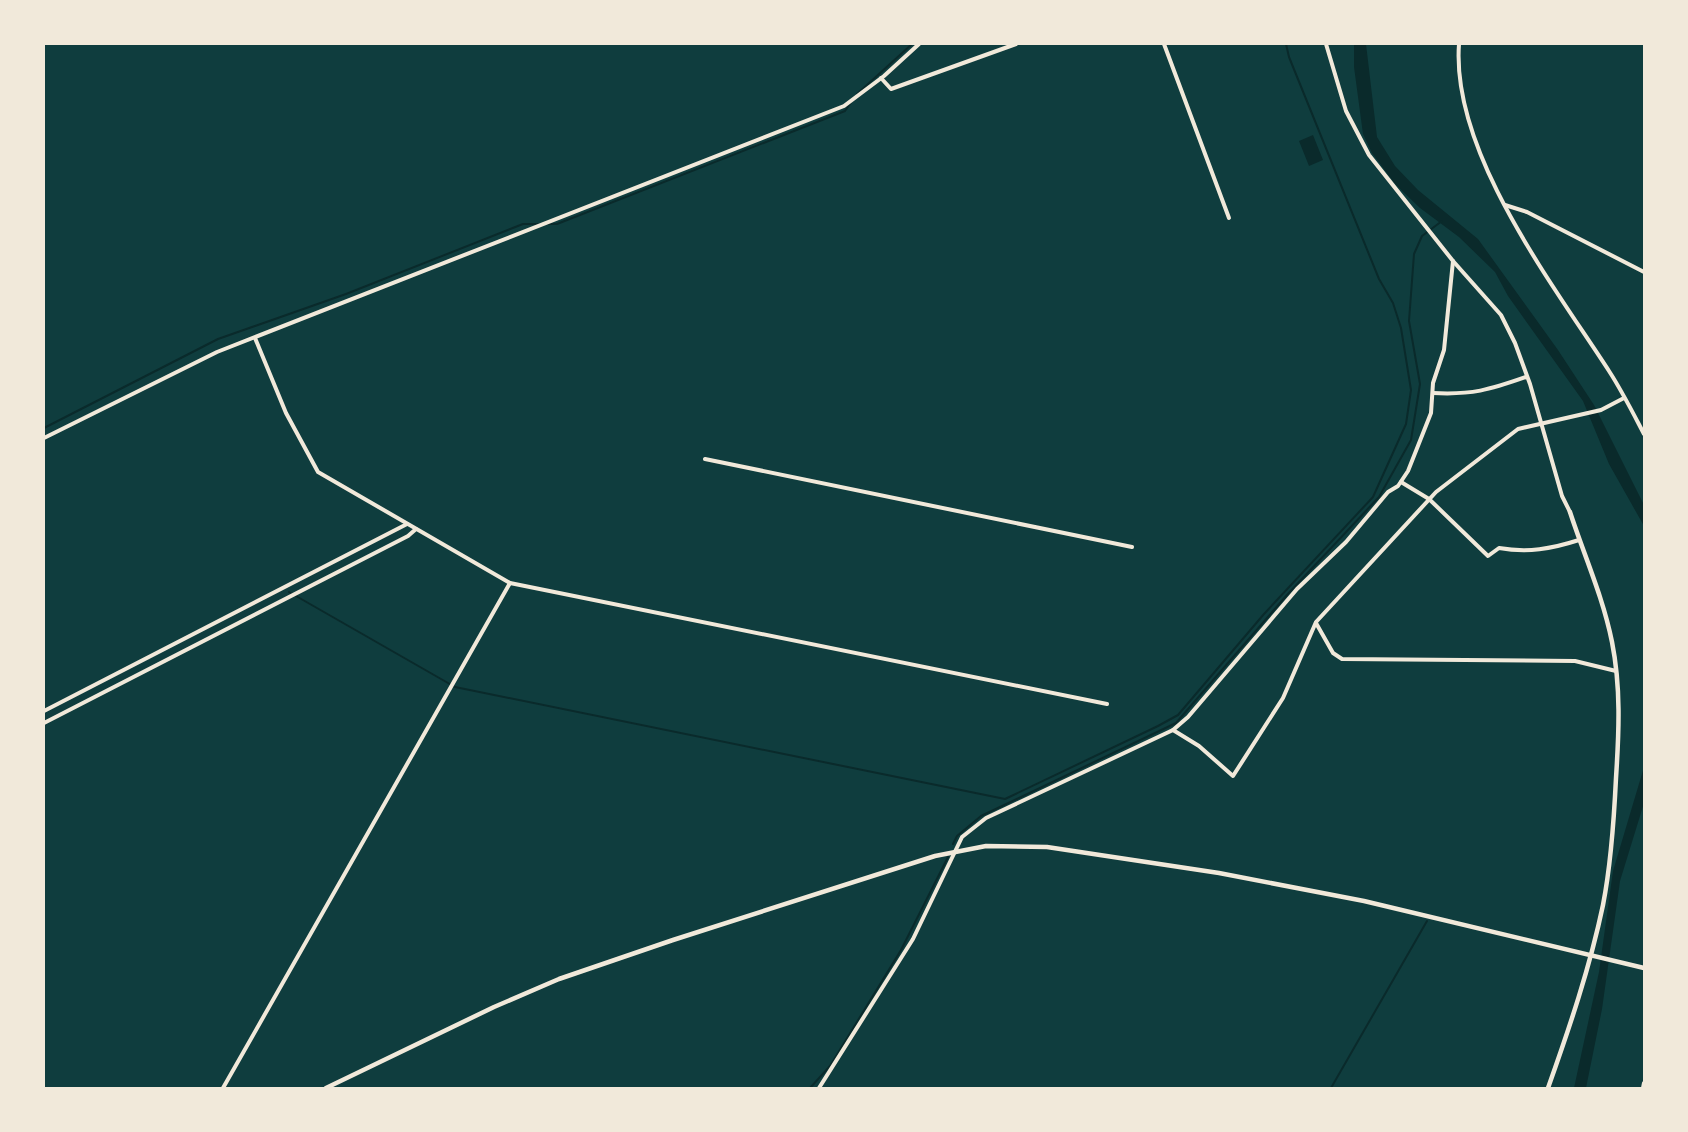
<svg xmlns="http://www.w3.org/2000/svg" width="1688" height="1132" font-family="Barlow,sans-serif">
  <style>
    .water { fill: #0a2a2b }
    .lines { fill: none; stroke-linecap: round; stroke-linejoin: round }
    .stream { stroke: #0a2a2b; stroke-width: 2 }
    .minor { stroke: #f1e9da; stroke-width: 4 }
    .tertiary { stroke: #f1e9da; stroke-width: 4.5 }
  </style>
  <rect width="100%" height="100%" fill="#0f3d3e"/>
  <g class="water">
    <polygon points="1354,44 1366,44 1377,137 1395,166 1418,190 1478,239 1558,350 1594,405 1644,505 1644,526 1609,464 1583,401 1508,296 1495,272 1459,237 1420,208 1395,184 1372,153 1363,134 1354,67"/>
    <polygon points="1313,135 1323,160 1309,166 1299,141"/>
    <polygon points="1644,767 1644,803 1620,881 1602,1009 1586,1088 1574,1088 1599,972 1613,871"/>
  </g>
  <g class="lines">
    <g class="stream">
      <polyline points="857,94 912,44"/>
      <polyline points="548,224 557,224 845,111 852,101"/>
      <polyline points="44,428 218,339 346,294 523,224 539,224"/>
      <polyline points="289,592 455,687 1005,799 1158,726 1178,715 1264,614 1373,497 1406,424 1411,390 1401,328 1393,303 1379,279 1289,57 1286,44"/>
      <polyline points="953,844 957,836 981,816 1176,723 1287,595 1379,497 1411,440 1420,384 1409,321 1414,254 1422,236 1442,221"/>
      <polyline points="810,1088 830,1066 901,950 948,857"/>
      <polyline points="1331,1088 1427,921"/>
    </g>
    <g class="minor">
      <polyline points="1164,44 1229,218"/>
      <polyline points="1326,44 1346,111 1369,155 1453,261 1501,315 1515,343 1530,384 1562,496 1570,512"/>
      <path d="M1459 44C1451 152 1552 283 1609 371 1622 391 1633 413 1644 434"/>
      <polyline points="881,78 891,89 1016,44"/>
      <polyline points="1505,205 1527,212 1644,272"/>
      <polyline points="255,338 286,413 318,472 510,583 1107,704"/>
      <path d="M1433 393C1472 395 1489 390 1526 377"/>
      <polyline points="44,438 217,352 844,106 884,76 919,44"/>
      <polyline points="705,459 1132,547"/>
      <path d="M1401 482 1429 499 1488 556 1499 548C1528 553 1551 549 1579 540"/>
      <polyline points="1316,623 1333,653 1342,659 1575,661 1616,671"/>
      <polyline points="44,711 407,524"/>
      <polyline points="44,723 408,536 416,529"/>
      <polyline points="1173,730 1199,746 1233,776 1283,698 1316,622 1436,492 1518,429 1601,410 1624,398"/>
      <polyline points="223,1088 510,583"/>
      <polyline points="819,1088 913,939 962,837 986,818 1173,730 1188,717 1297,589 1346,542 1388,492 1398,486 1408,471 1431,413 1433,383 1444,350 1453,261"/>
      <polyline points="1643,1088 1644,1083"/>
    </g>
    <g class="tertiary">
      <polyline points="326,1088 494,1007 559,979 673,940 935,856 986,846 1047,847 1219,873 1364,901 1644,968"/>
      <path d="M1548 1088C1569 1029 1590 967 1603 905 1611 864 1614 820 1616 778 1619 732 1621 687 1612 642 1603 597 1584 555 1570 512"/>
    </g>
  </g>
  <rect width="1688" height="1132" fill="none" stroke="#f1e9da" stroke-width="90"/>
</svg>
